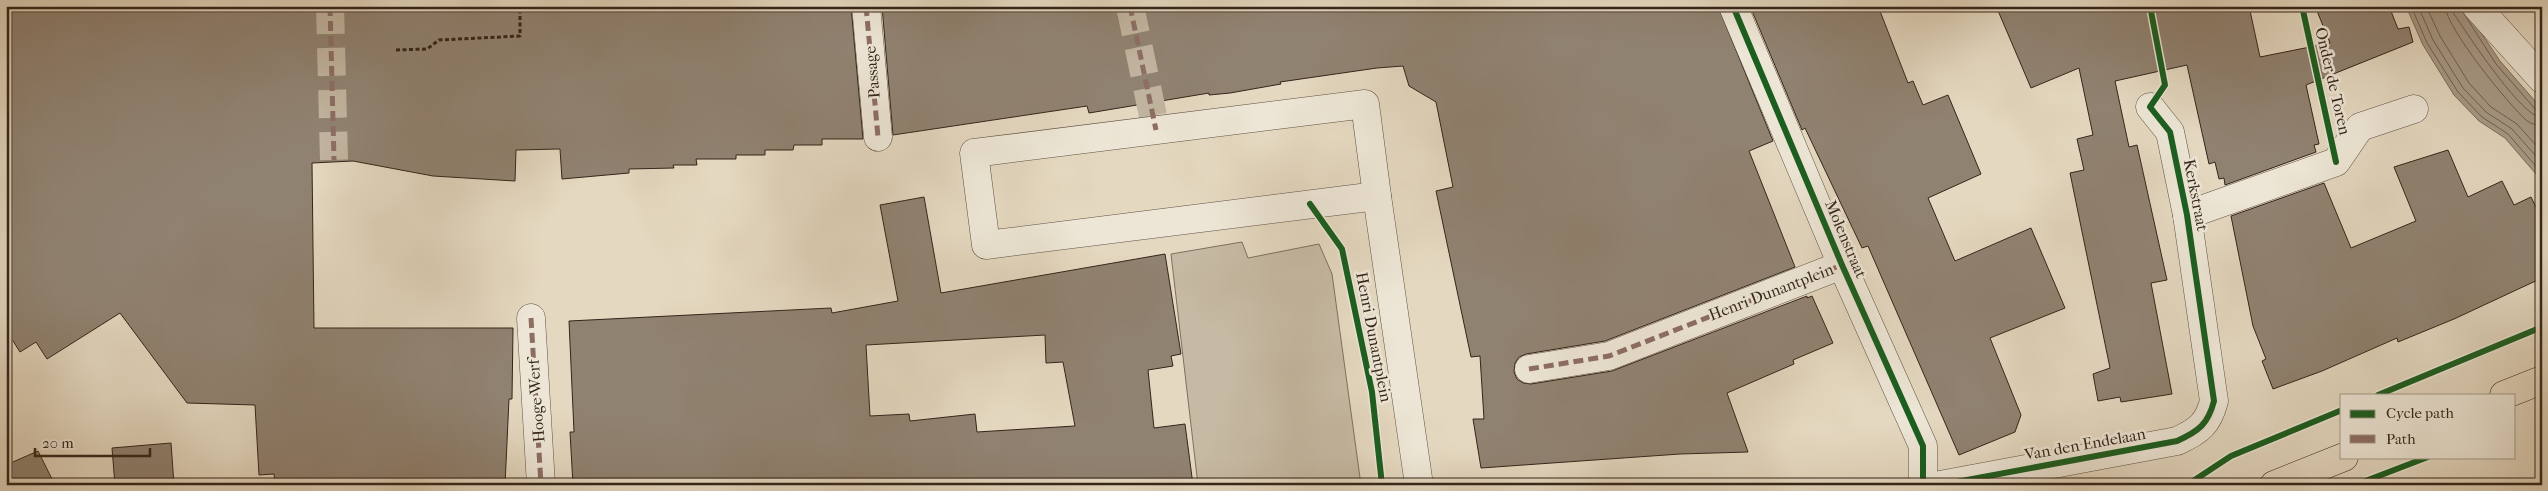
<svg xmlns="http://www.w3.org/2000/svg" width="2548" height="491" font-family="'IM FELL French Canon',serif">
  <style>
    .green { fill: #c6baa4; stroke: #7d7060 }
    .water { fill: #a89b88; stroke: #7a6c5c }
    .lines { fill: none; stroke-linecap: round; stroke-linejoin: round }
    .shore { stroke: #6e6052; stroke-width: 1 }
    .building { fill: #908271; stroke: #34251b; fill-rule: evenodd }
    .minor-tunnel { stroke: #c1b49f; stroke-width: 28; stroke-dasharray: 28 14; stroke-linecap: butt }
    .minor-casing { stroke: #605244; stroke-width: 29 }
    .major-casing { stroke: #34251b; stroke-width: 29 }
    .path { stroke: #34251b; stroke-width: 3; stroke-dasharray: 4 2.5; stroke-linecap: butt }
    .minor { stroke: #ede6d6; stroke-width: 28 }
    .major { stroke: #e4d8c0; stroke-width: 28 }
    .quiet { stroke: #8d6e63; stroke-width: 5; stroke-dasharray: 10 5; stroke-linecap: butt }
    .cycleway-casing { stroke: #ede6d6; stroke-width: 9 }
    .cycleway { stroke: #1b5e20; stroke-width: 6 }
    .labels { text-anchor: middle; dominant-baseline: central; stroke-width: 5; stroke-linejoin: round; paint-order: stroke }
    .street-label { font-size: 16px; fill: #34251b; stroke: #ede6d6 }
  </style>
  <rect width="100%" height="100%" fill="#e4d8c0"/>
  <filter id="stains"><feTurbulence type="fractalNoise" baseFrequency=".004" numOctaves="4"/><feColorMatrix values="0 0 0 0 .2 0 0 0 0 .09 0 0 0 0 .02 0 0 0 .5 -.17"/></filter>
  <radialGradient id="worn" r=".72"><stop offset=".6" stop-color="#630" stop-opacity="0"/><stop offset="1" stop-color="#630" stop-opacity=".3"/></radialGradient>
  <polygon class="green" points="1242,242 1248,258 1319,244 1332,274 1361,485 1198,485 1171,254"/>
  <polygon class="water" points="2406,6 2463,6 2500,61 2542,109 2542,181 2505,138 2479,121 2454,95 2423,45"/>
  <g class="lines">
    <g class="shore">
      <polyline points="2411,6 2427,43 2458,92 2482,117 2508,134 2542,173"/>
      <polyline points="2418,6 2433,40 2463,88 2486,112 2512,129 2542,163"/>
      <polyline points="2426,6 2440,36 2469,83 2491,107 2517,124 2542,152"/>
      <path d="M2445 6C2446 28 2509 105 2527 121 2532 124 2536 125 2542 126"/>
      <path d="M2453 6 2454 14C2467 33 2521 117 2542 118"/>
      <polyline points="2459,6 2496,64 2536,110 2542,112"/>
    </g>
  </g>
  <g class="building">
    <polygon points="6,6 851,6 863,139 822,139 822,145 794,145 793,150 765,150 765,155 736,155 736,159 696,159 697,165 673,165 674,168 629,169 629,173 562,179 560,149 516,150 515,181 433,176 353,161 312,163 314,328 513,328 512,399 509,399 505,485 275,485 274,474 259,475 255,405 187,403 120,313 47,359 36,342 20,352 6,330"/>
    <polygon points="882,6 1718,6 1773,141 1749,151 1795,267 1605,341 1526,354 1519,357 1515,363 1514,372 1517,379 1523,383 1531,384 1612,371 1807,296 1807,298 1812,296 1833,343 1793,360 1794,364 1727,393 1748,452 1680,454 1481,468 1473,419 1484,419 1480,356 1471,357 1436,191 1453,187 1436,102 1409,86 1403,66 1377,68 1280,82 1281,84 1230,93 1209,95 1209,93 1089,113 1087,106 893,135"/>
    <polygon points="1750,6 1878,6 1908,83 1913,81 1923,105 1948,95 1981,174 1928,198 1955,261 2031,228 2065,308 1990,338 2021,415 2015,432 1959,455 1868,246 1862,248 1805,128 1802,130"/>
    <polygon points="1996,6 2249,6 2260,57 2330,43 2315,6 2389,6 2398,29 2409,27 2413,42 2306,85 2319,144 2314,145 2316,152 2225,185 2224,178 2219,179 2215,162 2209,164 2187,65 2115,81 2129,147 2137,145 2167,280 2151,283 2172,394 2121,402 2120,397 2098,401 2093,374 2110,368 2070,173 2084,170 2077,139 2093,135 2079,68 2031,88"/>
    <polygon points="2448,150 2468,197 2502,181 2514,205 2531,197 2542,219 2542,278 2454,319 2398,342 2397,338 2322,371 2273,389 2262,361 2266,359 2253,326 2231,216 2324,183 2351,248 2416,221 2394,167"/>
    <path d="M924 197 941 293 1165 254 1181 354 1171 356 1173 366 1148 370 1154 428 1185 424 1193 485H573L570 432H574L569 321 831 308 832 313 898 301 880 205ZM1045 335 1046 363 1063 362 1075 426 977 432 975 414 910 421 909 414 870 416 866 345Z"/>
    <polygon points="171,443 174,485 115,485 112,448"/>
    <polygon points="38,451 55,485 6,485 6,465"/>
  </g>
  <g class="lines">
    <g class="minor-tunnel">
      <polyline points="330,6 334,160"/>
      <polyline points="1130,6 1156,130"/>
    </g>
    <g class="minor-casing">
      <g id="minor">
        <polyline points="866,6 878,137"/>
        <polyline points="1733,6 1842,265 1923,446 1923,485"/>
        <polyline points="2476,6 2542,79"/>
        <polygon points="1365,104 1377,196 986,245 974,153"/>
        <polyline points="1377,196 1419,485"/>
        <polyline points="2187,215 2336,162 2360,127 2414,109"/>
        <polyline points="531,318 541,485"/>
        <polyline points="1529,369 1609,356 1842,265"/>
        <path d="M1940 485 2177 441C2199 431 2208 424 2214 401L2187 215 2170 132 2150 107"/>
      </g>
    </g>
    <g class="major-casing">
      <g id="major">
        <polyline points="2504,395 2542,380"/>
        <polyline points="2274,485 2344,457"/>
      </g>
    </g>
    <polyline class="path" points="396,50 427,49 439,40 520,36 520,6"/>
    <use href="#minor" class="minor"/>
    <use href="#major" class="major"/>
    <g class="quiet">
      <polyline points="330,6 334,160"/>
      <polyline points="866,6 878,137"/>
      <polyline points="1130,6 1156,130"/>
      <polyline points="531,318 541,485"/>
      <polyline points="1529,369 1609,356 1842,265"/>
    </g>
    <g class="cycleway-casing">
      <g id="cycleway">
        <polyline points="1733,6 1842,265 1923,446 1923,485"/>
        <polyline points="2302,6 2336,162"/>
        <polyline points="1310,204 1342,249 1372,392 1382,485"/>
        <polyline points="2378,395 2542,327"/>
        <path d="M1940 485 2177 441C2199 431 2208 424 2214 401L2187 215 2170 132 2150 107 2165 85 2150 6"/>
        <polyline points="2187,485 2231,456 2342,410"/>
        <polyline points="2355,485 2428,457"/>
      </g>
    </g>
    <use href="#cycleway" class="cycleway"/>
  </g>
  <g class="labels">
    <g class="street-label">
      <text transform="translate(872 72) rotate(-95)">Passage</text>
      <text transform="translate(2333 81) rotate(77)">Onder de Toren</text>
      <text transform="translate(2196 195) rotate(79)">Kerkstraat</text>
      <text transform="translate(1846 239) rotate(67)">Molenstraat</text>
      <text transform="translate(1771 292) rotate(-21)">Henri Dunantplein</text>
      <text transform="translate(1374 337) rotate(79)">Henri Dunantplein</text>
      <text transform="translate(536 401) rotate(-94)">Hooge Werf</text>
      <text transform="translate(2085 444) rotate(-10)">Van den Endelaan</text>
    </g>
  </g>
  <rect width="2548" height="491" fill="none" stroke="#e4d8c0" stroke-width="25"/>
  <rect x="8" y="8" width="2533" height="476" fill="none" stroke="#34251b" stroke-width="2.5"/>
  <rect x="12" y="12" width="2523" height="466" fill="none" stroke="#34251b"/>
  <rect x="2340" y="394" width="175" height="65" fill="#ede6d6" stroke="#a3998b"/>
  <rect x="2350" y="410" width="25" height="8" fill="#1b5e20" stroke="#a3998b"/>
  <text x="2386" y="418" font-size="15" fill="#34251b">Cycle path</text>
  <rect x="2350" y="435" width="25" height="8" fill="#8d6e63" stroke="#a3998b"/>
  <text x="2386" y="444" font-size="15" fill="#34251b">Path</text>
  <path d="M35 448v8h115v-8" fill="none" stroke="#34251b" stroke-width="2.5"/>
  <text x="42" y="448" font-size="15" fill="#34251b" stroke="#ede6d6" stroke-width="4" paint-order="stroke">20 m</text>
  <rect width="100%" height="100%" filter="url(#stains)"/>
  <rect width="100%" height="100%" fill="url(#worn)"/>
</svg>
